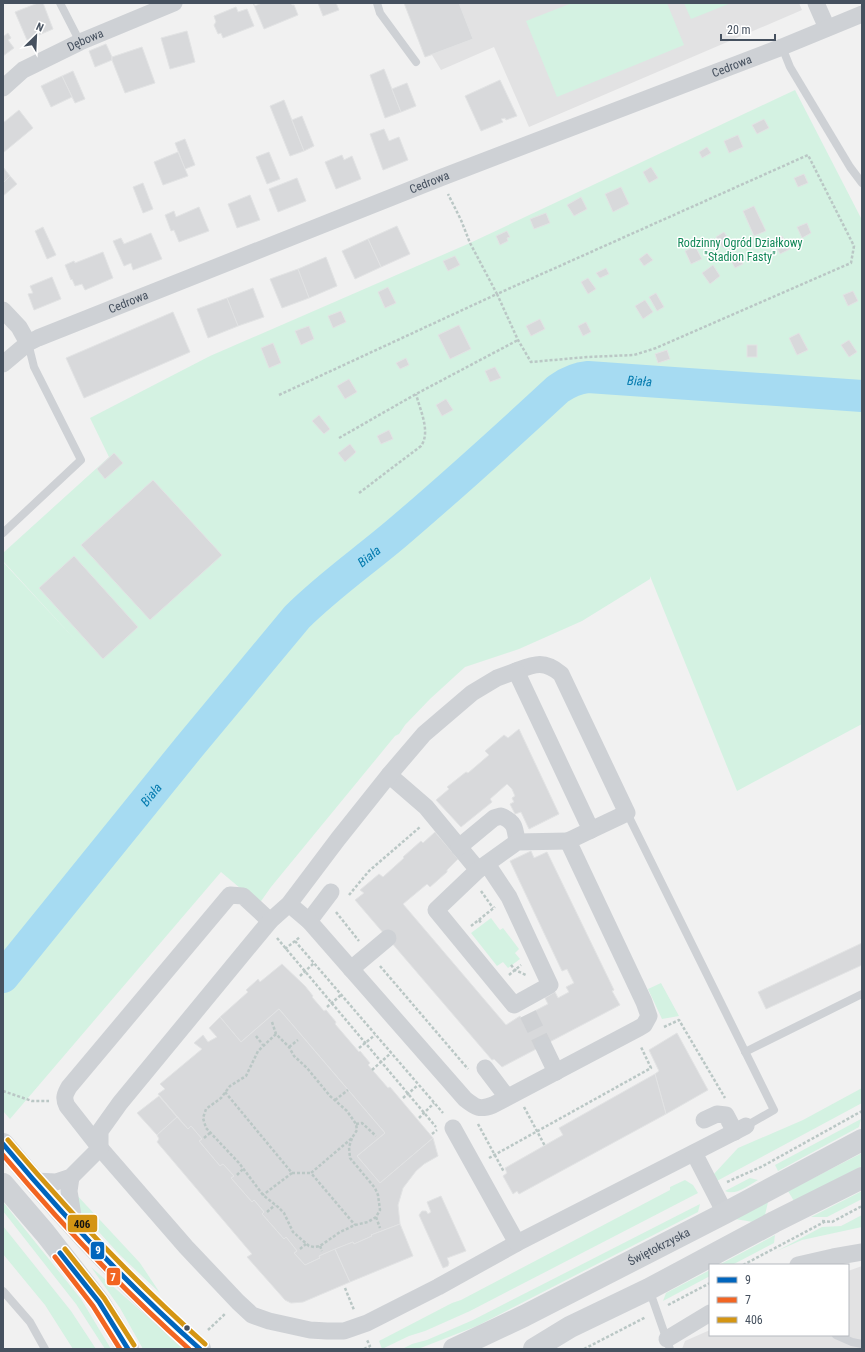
<svg xmlns="http://www.w3.org/2000/svg" width="865" height="1352" font-family="'Roboto Condensed',sans-serif">
  <style>
    .education { fill: #e2e2e3 }
    .green { fill: #d4f2e2 }
    .lines { fill: none; stroke-linecap: round; stroke-linejoin: round }
    .river { stroke: #a6dbf2; stroke-width: 32 }
    .building { fill: #d8d9db; stroke: #e2e3e4 }
    .street-tunnel { stroke: #cfd1d4; stroke-width: 17; stroke-dasharray: 17 8; stroke-linecap: butt }
    .path { stroke: #bac7c5; stroke-width: 2.5; stroke-dasharray: 3 2; stroke-linecap: butt }
    .lane { stroke: #ced1d5; stroke-width: 8 }
    .street { stroke: #ced1d5; stroke-width: 17 }
    .secondary { stroke: #cfd2d6; stroke-width: 22 }
    .bus-1-casing { stroke: #fff; stroke-width: 8 }
    .bus-2-casing { stroke: #fff; stroke-width: 8 }
    .bus-3-casing { stroke: #fff; stroke-width: 8 }
    .bus-1 { stroke: #0065bd; stroke-width: 5 }
    .bus-2 { stroke: #f26522; stroke-width: 5 }
    .bus-3 { stroke: #d49513; stroke-width: 5 }
    .bus-dot { fill: #46515f; stroke: #fff; stroke-width: 1.5 }
    .labels { text-anchor: middle; dominant-baseline: central; stroke-width: 3; stroke-linejoin: round; paint-order: stroke }
    .street-label { font-size: 12px; fill: #46515f; stroke: #fff }
    .park-label { font-size: 12px; fill: #108757; stroke: #fff }
    .water-label { font-size: 13px; font-style: italic; fill: #037aae; stroke: #fff }
    .line-badge { stroke: #fff; stroke-width: 1.5 }
    .badge-label { font-size: 11px; text-anchor: middle; font-weight: bold; fill: #fff }
    .pale-badge-label { font-size: 11px; text-anchor: middle; font-weight: bold; fill: #111 }
  </style>
  <rect width="100%" height="100%" fill="#f1f1f1"/>
  <g class="education">
    <polygon points="404,3 799,3 802,10 529,127 494,47 441,70 432,55 425,57"/>
    <polygon points="862,1266 862,1349 682,1349 685,1341 710,1330 710,1335 848,1335 848,1271"/>
  </g>
  <g class="green">
    <polygon points="572,3 667,3 684,45 557,97 526,21"/>
    <polygon points="684,3 731,3 691,19"/>
    <polygon points="795,90 862,220 862,724 737,791 650,576 650,579 582,621 519,649 465,667 430,699 405,725 399,734 395,736 271,887 259,904 221,872 10,1119 3,1111 3,562 79,644 3,561 3,553 109,457 90,418 210,356 470,243"/>
    <polygon points="491,918 500,930 503,928 519,949 515,953 520,959 508,968 503,962 497,966 471,933"/>
    <polygon points="661,983 679,1016 662,1019 648,989"/>
    <polygon points="862,1088 862,1103 715,1182 712,1176 738,1148 803,1120"/>
    <polygon points="861,1119 859,1127 778,1171 775,1165"/>
    <polygon points="862,1153 862,1166 794,1201 788,1191"/>
    <path d="M750 1178 758 1180C749 1185 736 1196 725 1191Z"/>
    <polygon points="685,1180 693,1185 698,1193 470,1311 425,1331 409,1336 382,1349 379,1341 452,1303 461,1300 670,1190 670,1187"/>
    <polygon points="73,1191 140,1263 160,1293 120,1255 76,1207"/>
    <polygon points="862,1191 862,1199 827,1217 811,1217"/>
    <polygon points="3,1202 81,1299 111,1349 105,1349 76,1304 3,1211"/>
    <polygon points="768,1202 765,1215 753,1222 735,1219"/>
    <polygon points="700,1204 698,1212 477,1326 418,1349 402,1349 412,1344 427,1340 473,1320"/>
    <polygon points="862,1215 862,1227 802,1240 777,1251 822,1227 841,1226"/>
    <polygon points="3,1226 71,1311 96,1349 73,1349 45,1305 3,1254"/>
    <polygon points="775,1235 774,1243 732,1265 719,1265"/>
    <polygon points="91,1267 184,1349 143,1349 120,1308"/>
    <polygon points="710,1270 710,1276 663,1301 666,1293"/>
  </g>
  <g class="lines">
    <path class="river" id="s1" d="M3 977 189 747 297 617C328 586 364 561 397 533 452 486 505 438 558 389 568 382 576 378 588 377L862 396"/>
  </g>
  <g class="building">
    <polygon points="38,3 43,3 53,29 27,40 15,12"/>
    <polygon points="253,3 255,6 262,3 291,3 292,5 294,5 298,15 264,29"/>
    <polygon points="318,3 336,3 339,10 323,16"/>
    <polygon points="404,3 459,3 473,39 425,57"/>
    <polygon points="236,7 238,12 247,9 254,26 223,38 221,33 218,34 214,25 216,22 214,16"/>
    <polygon points="187,31 195,62 170,69 161,38"/>
    <polygon points="8,33 11,38 8,40 14,48 3,56 3,34 4,36"/>
    <polygon points="106,44 112,57 112,60 95,67 89,51"/>
    <polygon points="142,47 155,83 125,93 112,60 112,57"/>
    <polygon points="384,69 401,112 385,118 370,75"/>
    <polygon points="73,71 85,99 75,103 62,76"/>
    <polygon points="62,76 72,97 51,107 41,86"/>
    <polygon points="500,80 517,116 506,120 505,118 501,119 503,122 481,131 465,96"/>
    <polygon points="407,83 416,106 401,112 392,89"/>
    <polygon points="284,100 304,151 290,156 270,106"/>
    <polygon points="19,110 33,128 4,152 3,151 3,123"/>
    <polygon points="302,116 314,146 304,151 292,120"/>
    <polygon points="764,119 769,128 757,134 752,125"/>
    <polygon points="384,129 389,141 399,137 408,160 383,170 370,134"/>
    <polygon points="738,135 743,147 729,153 724,141"/>
    <polygon points="185,139 195,165 185,169 175,143"/>
    <polygon points="707,147 711,153 702,158 699,152"/>
    <polygon points="178,152 188,176 163,185 154,162"/>
    <polygon points="269,152 280,179 267,184 256,157"/>
    <polygon points="342,155 344,160 352,156 361,179 336,189 325,162"/>
    <polygon points="3,167 10,176 3,183"/>
    <polygon points="651,167 658,178 649,183 643,172"/>
    <polygon points="804,174 808,183 798,187 794,178"/>
    <polygon points="10,176 17,184 3,196 3,183"/>
    <polygon points="297,178 306,201 278,212 269,189"/>
    <polygon points="143,183 153,209 143,213 133,187"/>
    <polygon points="621,187 629,204 613,212 605,194"/>
    <polygon points="250,195 260,220 237,228 228,204"/>
    <polygon points="581,197 587,209 574,216 567,205"/>
    <polygon points="754,206 766,231 754,236 743,211"/>
    <polygon points="199,207 209,231 179,242 174,230 171,231 165,215 174,211 176,217"/>
    <polygon points="546,213 550,223 534,229 530,219"/>
    <polygon points="807,223 811,233 802,238 797,227"/>
    <polygon points="397,226 410,254 381,267 368,239"/>
    <polygon points="43,227 56,255 47,259 35,231"/>
    <polygon points="507,231 510,237 507,238 508,241 500,245 496,236"/>
    <polygon points="724,232 731,243 723,248 716,237"/>
    <polygon points="151,233 162,259 133,270 131,263 124,266 113,241 121,238 124,244"/>
    <polygon points="782,236 790,249 780,254 773,241"/>
    <polygon points="368,239 381,267 355,279 342,251"/>
    <polygon points="695,246 702,259 691,264 685,251"/>
    <polygon points="103,252 113,278 85,290 82,284 75,286 72,279 71,280 65,265 74,261 75,263"/>
    <polygon points="647,253 653,260 644,266 639,259"/>
    <polygon points="737,253 743,264 735,268 729,257"/>
    <polygon points="455,256 460,265 448,271 443,261"/>
    <polygon points="326,257 337,286 309,298 298,269"/>
    <polygon points="713,265 720,276 710,284 702,273"/>
    <polygon points="606,268 609,274 600,278 596,273"/>
    <polygon points="298,269 309,298 282,308 270,279"/>
    <polygon points="52,277 61,299 34,310 28,294 33,293 30,286"/>
    <polygon points="588,278 596,289 588,294 581,282"/>
    <polygon points="388,287 396,303 385,308 378,292"/>
    <polygon points="253,288 264,317 238,326 227,298"/>
    <polygon points="853,291 858,301 848,306 843,295"/>
    <polygon points="656,293 664,307 657,311 649,297"/>
    <polygon points="227,298 238,326 208,338 197,309"/>
    <polygon points="645,300 653,312 643,319 635,306"/>
    <polygon points="341,311 346,322 333,328 328,316"/>
    <polygon points="173,312 190,352 84,398 66,358"/>
    <polygon points="540,319 545,329 531,336 526,326"/>
    <polygon points="586,322 591,332 583,336 578,326"/>
    <polygon points="459,325 471,349 450,359 438,335"/>
    <polygon points="309,326 314,339 301,345 295,331"/>
    <polygon points="799,333 808,350 797,355 789,338"/>
    <polygon points="849,340 857,352 849,357 841,345"/>
    <polygon points="273,343 281,363 269,368 261,348"/>
    <rect x="747" y="345" width="10" height="12"/>
    <polygon points="667,350 670,359 658,363 655,354"/>
    <polygon points="406,358 409,365 400,369 396,363"/>
    <polygon points="495,367 501,378 490,382 485,371"/>
    <polygon points="349,379 357,392 345,399 337,386"/>
    <polygon points="446,399 453,410 442,416 436,405"/>
    <polygon points="319,415 330,429 324,434 312,421"/>
    <polygon points="389,430 393,439 381,444 377,436"/>
    <polygon points="350,444 356,452 345,462 338,453"/>
    <polygon points="114,453 123,463 105,479 97,469"/>
    <polygon points="153,480 222,555 150,620 81,545"/>
    <polygon points="74,556 138,627 103,659 39,588"/>
    <polygon points="519,729 559,814 529,829 521,812 515,814 510,804 514,802 512,798 515,796 512,789 507,784 490,799 492,802 461,827 436,800 449,789 447,787 466,772 468,773 489,755 485,751 504,735 508,738"/>
    <polygon points="435,832 458,859 447,870 447,872 430,887 427,884 403,904 506,1025 520,1016 521,1018 548,1004 545,998 555,992 558,998 569,992 566,987 574,983 567,969 562,971 510,861 531,851 534,858 547,852 614,990 612,991 620,1005 502,1067 494,1059 492,1060 355,900 364,893 360,890 379,874 383,877 404,858 403,857 421,841 423,843"/>
    <polygon points="862,943 862,965 766,1009 758,992"/>
    <polygon points="282,964 305,986 313,996 312,997 324,1011 326,1010 336,1022 335,1024 359,1052 360,1051 370,1063 368,1065 388,1088 390,1087 433,1138 380,1183 357,1156 385,1133 279,1009 241,1042 220,1017 248,992 246,990 256,981 258,979 260,982"/>
    <polygon points="279,1009 385,1133 357,1156 380,1183 433,1138 438,1156 424,1164 416,1171 403,1188 398,1205 400,1224 371,1235 372,1236 354,1244 353,1242 319,1256 320,1258 305,1265 294,1253 297,1251 286,1237 284,1239 262,1214 264,1212 254,1200 252,1202 231,1178 234,1176 223,1164 220,1166 199,1141 202,1139 191,1126 188,1129 158,1094 165,1089 160,1084 202,1049 194,1043 203,1035 208,1042 217,1037 209,1028 220,1017 241,1042"/>
    <polygon points="677,1033 708,1090 666,1114 655,1074 659,1071 649,1050"/>
    <polygon points="655,1074 666,1114 519,1194 517,1191 513,1194 503,1176 507,1173 505,1168 563,1135 559,1128"/>
    <polygon points="159,1096 177,1117 157,1135 137,1113"/>
    <polygon points="177,1117 188,1129 191,1126 202,1139 199,1141 220,1166 223,1164 234,1176 231,1178 252,1202 254,1200 264,1212 262,1214 284,1239 286,1237 297,1251 294,1253 305,1265 320,1258 319,1256 335,1249 350,1282 303,1302 291,1303 285,1300 247,1257 252,1254 157,1142 159,1139 157,1135"/>
    <polygon points="441,1196 466,1251 447,1258 449,1263 448,1266 443,1268 419,1215 422,1211 426,1211 428,1214 431,1212 427,1202"/>
    <polygon points="400,1224 413,1256 350,1282 335,1249 353,1242 354,1244 372,1236 371,1235"/>
  </g>
  <g class="lines">
    <polyline class="street-tunnel" points="528,1014 543,1045"/>
    <g class="path">
      <polyline points="279,395 497,294 518,340 531,362 587,357 634,355 656,348 851,263 854,246 808,155 497,294 470,243 461,220 448,194"/>
      <polyline points="339,438 416,394 518,340"/>
      <path d="M359 493 421 446C431 432 420 410 416 394"/>
      <polyline points="481,891 493,908"/>
      <polyline points="349,895 369,871 420,827"/>
      <polyline points="336,912 359,941"/>
      <polyline points="479,920 482,924"/>
      <polyline points="471,926 495,907"/>
      <polyline points="277,938 436,1127"/>
      <polyline points="295,941 443,1113"/>
      <polyline points="285,949 300,937"/>
      <polyline points="511,965 515,970 526,975"/>
      <polyline points="380,966 468,1069"/>
      <polyline points="509,975 521,965"/>
      <polyline points="300,976 314,963"/>
      <polyline points="327,1007 341,995"/>
      <polyline points="272,1022 276,1034 289,1047 294,1056 307,1068 330,1096 347,1111 356,1124 357,1130 352,1138 311,1173 355,1225"/>
      <polyline points="664,1027 679,1020 725,1098"/>
      <polyline points="276,1034 258,1051 246,1076 230,1086 221,1098 206,1109 203,1118 206,1128 239,1163 263,1195 278,1207 284,1213 293,1232 309,1246 314,1247 320,1246 340,1232 355,1225 368,1222 376,1217 380,1210 378,1195 375,1188 350,1158 349,1147 352,1138"/>
      <polyline points="256,1036 263,1045"/>
      <polyline points="289,1047 298,1040"/>
      <polyline points="359,1048 375,1035"/>
      <polyline points="372,1070 391,1053"/>
      <polyline points="3,1091 32,1101 49,1101"/>
      <polyline points="225,1092 292,1173 263,1195"/>
      <polyline points="403,1098 418,1085"/>
      <polyline points="335,1100 348,1090"/>
      <polyline points="524,1107 545,1146"/>
      <polyline points="419,1118 434,1103"/>
      <polyline points="356,1124 362,1123 376,1136"/>
      <polyline points="478,1124 504,1172"/>
      <polyline points="432,1134 437,1130"/>
      <polyline points="204,1138 210,1133"/>
      <polyline points="489,1158 651,1068 641,1047"/>
      <polyline points="292,1173 311,1173"/>
      <polyline points="237,1175 243,1169"/>
      <polyline points="727,1182 763,1166 862,1111"/>
      <polyline points="267,1212 275,1205"/>
      <polyline points="376,1217 380,1228"/>
      <polyline points="822,1221 832,1222 862,1206"/>
      <polyline points="320,1246 322,1251"/>
      <polyline points="300,1249 306,1244"/>
      <polyline points="743,1265 826,1221"/>
      <polyline points="345,1288 354,1310"/>
      <polyline points="668,1305 710,1283"/>
      <polyline points="208,1330 226,1313"/>
      <polyline points="364,1349 370,1346 367,1340"/>
      <polyline points="584,1349 646,1317"/>
    </g>
    <g class="lane">
      <polyline points="60,3 80,42"/>
      <polyline points="377,3 380,13 416,62"/>
      <polyline points="782,47 790,67 850,167 862,183"/>
      <polyline points="3,533 81,460 34,367 28,343"/>
      <polyline points="627,813 774,1110 746,1126"/>
      <polyline points="745,1052 862,994"/>
      <polyline points="649,1289 670,1349"/>
      <polyline points="3,1291 30,1322 45,1349"/>
      <polyline points="836,1335 852,1342 862,1344"/>
    </g>
    <g class="street">
      <polyline points="816,3 827,28"/>
      <path id="s2" d="M3 88 23 70 80 42 174 3"/>
      <polyline points="3,310 19,327 28,343"/>
      <path id="s3" d="M3 364 28 343 38 338 440 178 782 47 862 14"/>
      <path d="M516 671C535 664 544 660 561 674L627 813 591 830"/>
      <polyline points="389,775 426,807 478,870"/>
      <path d="M459 847 494 818 501 816C515 822 515 827 517 842"/>
      <polyline points="487,864 509,897 550,985 514,1005 436,910 478,870 517,842 568,841"/>
      <path d="M270 921 243 896 230 895 69 1087C65 1094 63 1098 67 1106L100 1148 186 1247 238 1302 252 1315 269 1321 310 1330 327 1331H344L367 1323 438 1287 517 1243 746 1126"/>
      <polyline points="309,921 331,892"/>
      <polyline points="351,969 388,938"/>
      <polyline points="543,1045 556,1072"/>
      <polyline points="485,1068 507,1097"/>
      <polyline points="704,1120 717,1114 726,1115 735,1132"/>
      <polyline points="453,1128 517,1243"/>
      <polyline points="694,1153 725,1213"/>
      <polyline points="71,1177 69,1191 75,1228"/>
      <path d="M34 1181 56 1182 71 1177 100 1148V1131L120 1103 270 921 289 904 338 839 389 775 424 734 472 693 497 678 516 671 591 830 568 841 644 1002 649 1016 644 1025 639 1028 493 1105C480 1110 476 1108 465 1099L309 921 289 904"/>
      <polyline points="798,1265 833,1257 862,1252"/>
      <polyline points="667,1339 710,1313"/>
    </g>
    <g class="secondary">
      <path d="M3 1144C63 1217 128 1287 200 1349"/>
      <polyline points="3,1184 45,1233 99,1302 128,1349"/>
      <path id="s4" d="M454 1349 524 1316 725 1213 862 1140"/>
      <polyline points="534,1349 570,1327 649,1289 774,1222 862,1178"/>
    </g>
    <g class="bus-1-casing">
      <g id="bus-1">
        <path d="M3 1144C64 1217 129 1286 200 1349"/>
        <polyline points="60,1253 99,1302 128,1349"/>
      </g>
    </g>
    <g class="bus-2-casing">
      <g id="bus-2">
        <path d="M3 1155C61 1224 122 1289 189 1349"/>
        <polyline points="55,1257 93,1306 120,1349"/>
      </g>
    </g>
    <g class="bus-3-casing">
      <g id="bus-3">
        <path d="M8 1140C69 1212 134 1281 205 1344"/>
        <polyline points="65,1249 104,1298 134,1345"/>
      </g>
    </g>
    <use href="#bus-1" class="bus-1"/>
    <use href="#bus-2" class="bus-2"/>
    <use href="#bus-3" class="bus-3"/>
  </g>
  <circle class="bus-dot" cx="187" cy="1328" r="3.5"/>
  <g class="labels">
    <g class="street-label">
      <text stroke="none"><textPath href="#s2" startOffset="96">Dębowa</textPath></text>
      <text stroke="none"><textPath href="#s3" startOffset="789">Cedrowa</textPath></text>
      <text stroke="none"><textPath href="#s3" startOffset="465">Cedrowa</textPath></text>
      <text stroke="none"><textPath href="#s3" startOffset="141">Cedrowa</textPath></text>
      <text stroke="none"><textPath href="#s4" startOffset="229">Świętokrzyska</textPath></text>
    </g>
    <g class="park-label">
      <text x="740" y="243">Rodzinny Ogród Działkowy<tspan x="740" dy="14">"Stadion Fasty"</tspan></text>
    </g>
    <g class="water-label">
      <text stroke="none"><textPath href="#s1" startOffset="896">Biała</textPath></text>
      <text stroke="none"><textPath href="#s1" startOffset="559">Biała</textPath></text>
      <text stroke="none"><textPath href="#s1" startOffset="235">Biała</textPath></text>
    </g>
  </g>
  <g class="line-badge">
    <rect x="67" y="1214" width="31" height="19" rx="4" fill="#d49513"/>
    <rect x="90" y="1241" width="15" height="19" rx="4" fill="#0065bd"/>
    <rect x="106" y="1267" width="15" height="19" rx="4" fill="#f26522"/>
  </g>
  <g class="badge-label">
    <text x="98" y="1254">9</text>
    <text x="113" y="1281">7</text>
  </g>
  <g class="pale-badge-label">
    <text x="82" y="1228">406</text>
  </g>
  <rect width="865" height="1352" fill="none" stroke="#46515f" stroke-width="8"/>
  <rect x="709" y="1264" width="140" height="72" fill="#ffffff" stroke="#b5b9bf"/>
  <rect x="717" y="1277" width="20" height="6" fill="#0065bd" stroke="#b5b9bf"/>
  <text x="745" y="1284" font-size="12" fill="#46515f">9</text>
  <rect x="717" y="1297" width="20" height="6" fill="#f26522" stroke="#b5b9bf"/>
  <text x="745" y="1304" font-size="12" fill="#46515f">7</text>
  <rect x="717" y="1317" width="20" height="6" fill="#d49513" stroke="#b5b9bf"/>
  <text x="745" y="1324" font-size="12" fill="#46515f">406</text>
  <g transform="translate(36 36) rotate(24)" stroke="#ffffff" stroke-width="3" paint-order="stroke">
  <path d="M0-3L7 15L0 10L-7 15Z" fill="#46515f"/>
  <text y="-6" font-size="11" font-weight="bold" text-anchor="middle" fill="#46515f">N</text>
  </g>
  <path d="M721 34v6h54v-6" fill="none" stroke="#46515f" stroke-width="2"/>
  <text x="727" y="34" font-size="12" fill="#46515f" stroke="#ffffff" stroke-width="3" paint-order="stroke">20 m</text>
</svg>
